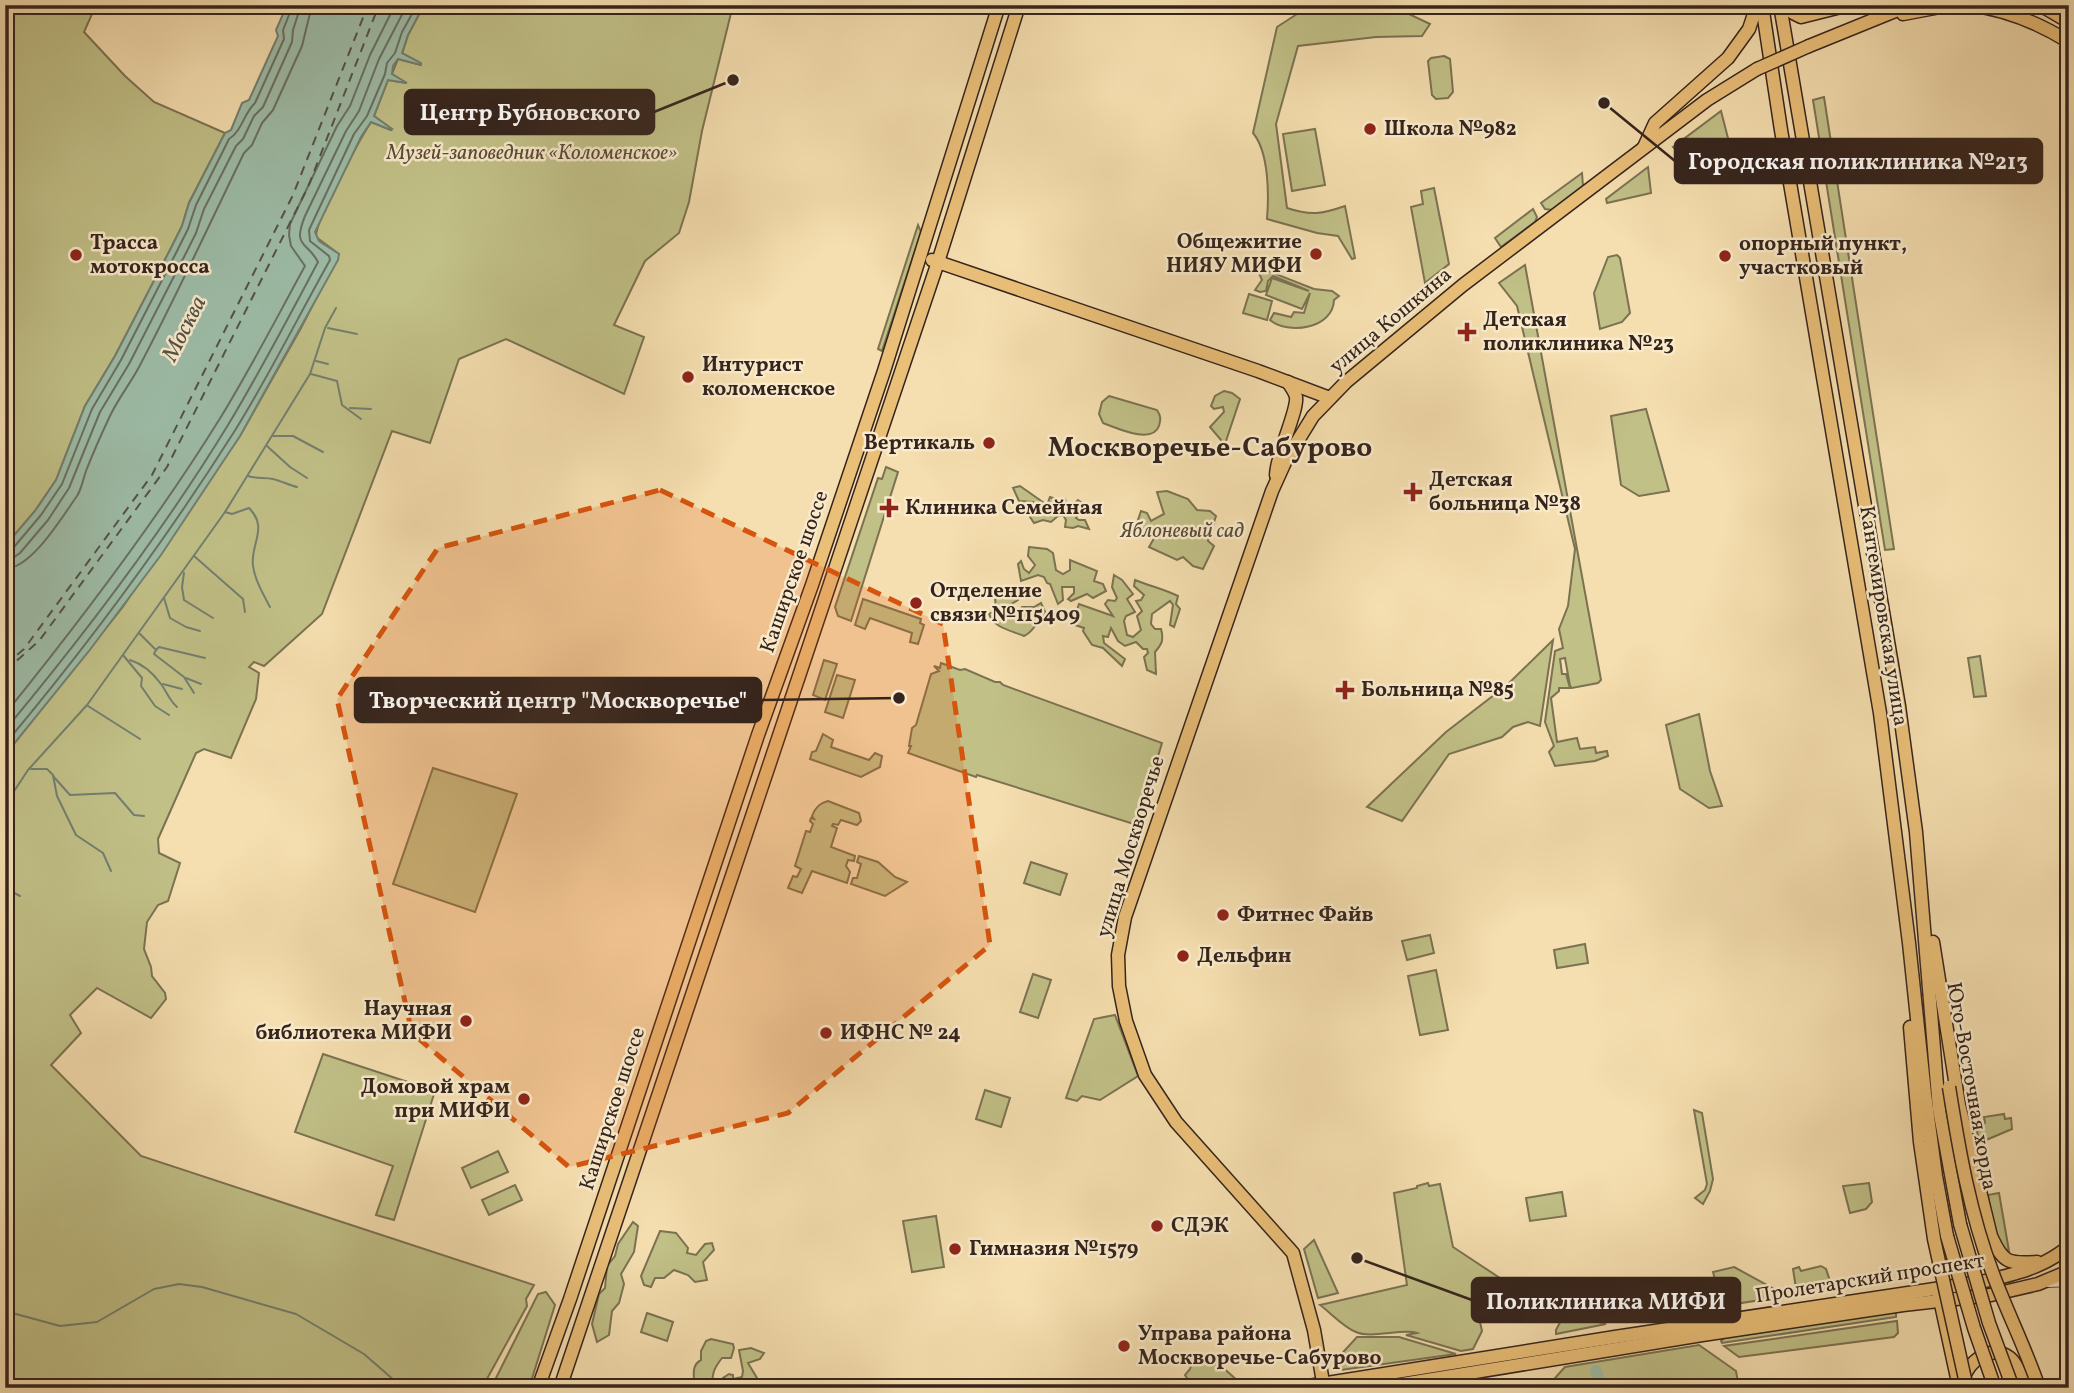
<svg xmlns="http://www.w3.org/2000/svg" width="2074" height="1393" font-family="Vollkorn,serif">
  <style>
    .green { fill: #c1c087; stroke: #7b7252; stroke-width: 2 }
    .water { fill: #9dbca7; stroke: #737f70; stroke-width: 2 }
    .lines { fill: none; stroke-linecap: round; stroke-linejoin: round }
    .shore { stroke: #697062; stroke-width: 2 }
    .stream { stroke: #737f70; stroke-width: 2 }
    .river { stroke: #9dbca7; stroke-width: 12 }
    .ferry { stroke: #545246; stroke-width: 2; stroke-dasharray: 9 7; stroke-linecap: butt }
    .minor-casing { stroke: #655242; stroke-width: 12 }
    .major-casing { stroke: #35241d; stroke-width: 15 }
    .minor { stroke: #f8eacb; stroke-width: 10 }
    .major { stroke: #eabf78; stroke-width: 12 }
    .major-bridge-casing { stroke: #35241d; stroke-width: 15; stroke-linecap: butt }
    .major-bridge { stroke: #eabf78; stroke-width: 12 }
    .marked { fill: #d6540e; fill-opacity: 0.2; stroke: #d6540e; stroke-width: 5; stroke-dasharray: 14 9; stroke-linejoin: round }
    .poi-dot { fill: #8f2418; stroke: #f8eacb; stroke-width: 2.5 }
    .labels { text-anchor: middle; dominant-baseline: central; stroke-width: 5; stroke-linejoin: round; paint-order: stroke }
    .poi-label { font-size: 21px; font-weight: bold; fill: #35241d; stroke: #f8eacb; text-anchor: start }
    .park-label { font-size: 21px; font-style: italic; fill: #584b38; stroke: #f8eacb }
    .street-label { font-size: 21px; fill: #35241d; stroke: #f8eacb }
    .water-label { font-size: 23px; font-style: italic; fill: #545246; stroke: #f8eacb }
    .district-label { font-size: 28px; font-weight: bold; fill: #35241d; stroke: #f8eacb }
    .leader { fill: none; stroke: #35241d; stroke-width: 2.5 }
    .callout-dot { fill: #35241d; stroke: #f8eacb; stroke-width: 2.5 }
    .callout { fill: #35241d; stroke: #35241d; stroke-width: 2.5 }
    .callout-label { font-size: 23px; text-anchor: middle; font-weight: bold; fill: #fff }
  </style>
  <rect width="100%" height="100%" fill="#f5deaf"/>
  <filter id="stains"><feTurbulence type="fractalNoise" baseFrequency=".00286" numOctaves="4"/><feColorMatrix values="0 0 0 0 .2 0 0 0 0 .09 0 0 0 0 .02 0 0 0 .5 -.17"/></filter>
  <radialGradient id="worn" r=".72"><stop offset=".6" stop-color="#630" stop-opacity="0"/><stop offset="1" stop-color="#630" stop-opacity=".3"/></radialGradient>
  <g class="green">
    <polygon points="5,5 96,5 84,32 125,76 154,102 225,133 189,203 182,226 171,248 115,356 85,406 56,480 35,511 5,546"/>
    <path d="M424 5H733L702 131 689 202 679 233 645 261 614 325 644 337 624 394 506 339 459 359 430 443 392 431 322 614 264 666 254 662 249 667 259 673 256 699 231 758 204 749 196 753 158 839 159 853 180 863 168 901 158 905 147 922 144 949 151 967 152 976 165 993 166 999 151 1018 97 988 70 1015 81 1033 51 1065 141 1156 534 1285 526 1299 527 1306 482 1388H5V755L122 608 240 436 301 328 339 254 316 237C315 221 360 139 371 122L391 130 392 129 374 116 388 80 406 83 392 74 398 59 421 65 402 54 408 35Z"/>
    <path d="M1311 5H1390L1430 24 1422 36 1376 37 1298 46 1276 124 1287 208C1311 216 1322 214 1345 206L1355 258 1352 259 1338 236 1317 233 1267 219C1269 195 1269 152 1253 133L1277 27Z"/>
    <polygon points="1444,56 1450,59 1453,92 1448,98 1436,99 1432,95 1428,61 1431,58"/>
    <polygon points="1824,97 1894,549 1885,550 1813,100"/>
    <path d="M1721 111 1729 142 1711 146V150C1698 152 1683 158 1673 147Z"/>
    <polygon points="1315,129 1325,185 1292,191 1283,134"/>
    <polygon points="1648,167 1651,193 1607,203 1606,199"/>
    <polygon points="1582,173 1583,186 1552,210 1545,209 1541,203"/>
    <polygon points="1434,188 1449,264 1425,283 1411,207 1423,204 1421,191"/>
    <polygon points="1533,209 1537,217 1535,222 1501,247 1495,238"/>
    <polygon points="918,225 921,232 882,351 878,349"/>
    <polygon points="1617,255 1620,258 1630,313 1622,322 1600,329 1594,293 1608,257"/>
    <polygon points="1525,265 1601,680 1598,683 1572,688 1570,686 1565,658 1560,659 1562,674 1566,674 1570,688 1559,688 1559,691 1551,698 1557,742 1577,738 1580,749 1595,747 1596,753 1607,751 1608,756 1595,761 1555,766 1549,752 1554,746 1545,722 1555,651 1563,648 1559,629 1568,606 1575,549 1517,306 1499,283"/>
    <path d="M1263 269 1314 289 1332 291 1339 296 1334 300C1333 329 1288 335 1270 320L1274 313 1291 317 1294 312 1304 313 1310 293 1302 309 1266 295 1272 278 1309 291 1273 276 1268 281 1266 291 1260 292 1255 290 1262 280 1258 271Z"/>
    <polygon points="1249,294 1272,301 1267,320 1243,313"/>
    <polygon points="1224,391 1232,393 1240,399 1226,441 1224,453 1221,440 1210,427 1224,412 1223,407 1214,409 1211,406 1215,396"/>
    <path d="M1109 396 1157 410C1161 416 1161 419 1159 426 1152 445 1117 428 1103 423L1099 414 1102 402Z"/>
    <polygon points="1646,409 1669,491 1639,496 1621,485 1611,416"/>
    <polygon points="886,467 898,472 851,621 838,616 835,607 878,478 882,479"/>
    <polygon points="1020,486 1047,505 1050,497 1056,499 1065,499 1068,510 1078,500 1087,507 1080,511 1076,518 1079,520 1085,520 1089,529 1078,526 1073,528 1065,527 1066,520 1063,515 1058,516 1051,522 1043,520 1034,523 1030,517 1033,511 1033,502 1019,501 1013,488"/>
    <polygon points="1167,491 1188,499 1197,510 1210,511 1216,516 1208,541 1214,546 1203,569 1193,566 1183,557 1177,560 1149,547 1156,535 1150,535 1137,523 1141,511 1147,513 1151,521 1164,514 1157,492"/>
    <polygon points="1029,547 1047,549 1053,553 1056,570 1063,574 1070,570 1070,560 1097,571 1094,581 1103,584 1106,591 1093,598 1087,594 1071,601 1068,599 1074,593 1074,587 1062,587 1063,600 1058,604 1050,584 1047,583 1044,577 1038,575 1021,581 1018,564 1021,561 1024,569 1029,573 1035,565 1028,556"/>
    <path d="M1114 575 1122 580 1133 594 1127 599 1135 612 1126 616 1124 621 1127 635 1133 637 1141 630 1137 616 1142 611 1136 601 1141 600 1144 595 1134 586 1135 580C1150 586 1164 589 1178 596L1176 604 1180 609 1174 627 1170 625 1173 605 1170 601 1152 614 1151 624 1155 629H1161C1164 640 1162 644 1155 652L1156 674 1147 670 1144 657 1148 653 1147 649H1143L1136 642 1125 646 1118 641 1111 628 1108 637 1103 636 1104 643 1125 659 1122 666 1103 648 1092 645 1083 631 1084 628 1072 624 1079 604 1113 616 1105 604 1108 600 1115 601 1117 598 1112 587Z"/>
    <path d="M1019 592 1018 600 1006 607V611L1013 612 1018 616 1022 607H1034L1041 603 1046 614C1036 621 1034 632 1024 636 1010 630 994 628 989 614L996 610 995 598 1000 594Z"/>
    <polygon points="863,599 921,619 920,623 924,625 918,644 910,642 912,633 870,618 865,629 855,625"/>
    <polygon points="1553,640 1540,726 1528,722 1513,727 1502,737 1449,754 1402,821 1367,807 1446,732 1507,685"/>
    <polygon points="1980,656 1986,696 1974,697 1968,658"/>
    <polygon points="824,660 837,664 825,700 813,695"/>
    <polygon points="941,663 960,670 965,669 995,682 1000,682 1003,685 1162,743 1137,825 977,775 976,777 908,753 911,746 909,746 912,728 916,725 931,674 939,671 934,666 940,668"/>
    <polygon points="837,675 855,680 843,718 825,712"/>
    <polygon points="1699,714 1710,771 1722,806 1709,808 1680,789 1666,725"/>
    <polygon points="823,734 833,740 831,747 869,760 875,753 882,756 880,767 861,777 810,759 812,752 816,751"/>
    <polygon points="433,768 517,794 475,912 393,884"/>
    <path d="M828 801 859 813 861 821 857 825 841 820 838 825 833 824 832 826 837 828 831 847 855 856 854 861 848 860 846 866 850 872 847 883 812 871 802 893 788 888 793 876 797 877 801 869 795 866 806 831 810 832 813 824 810 821 811 818 814 819 812 816C815 808 819 803 828 801Z"/>
    <polygon points="859,856 878,862 895,877 907,882 885,896 851,884 853,878 857,878 861,864 857,862"/>
    <polygon points="1031,862 1067,874 1060,895 1024,883"/>
    <polygon points="1430,935 1434,953 1407,960 1402,941"/>
    <polygon points="1585,944 1588,963 1557,968 1554,950"/>
    <polygon points="1436,970 1448,1030 1420,1035 1408,976"/>
    <polygon points="1033,974 1051,980 1038,1018 1020,1012"/>
    <polygon points="1115,1015 1138,1076 1100,1100 1082,1096 1077,1101 1066,1098 1094,1019"/>
    <polygon points="323,1054 435,1091 394,1220 376,1215 393,1166 295,1132"/>
    <polygon points="985,1090 1010,1098 1001,1127 976,1119"/>
    <polygon points="1694,1110 1702,1113 1713,1179 1710,1191 1703,1204 1695,1198 1705,1190 1707,1184"/>
    <polygon points="2004,1114 2005,1119 2011,1118 2012,1129 1979,1143 1976,1125 1985,1123 1984,1117"/>
    <polygon points="498,1151 508,1172 471,1188 462,1168"/>
    <path d="M1428 1183 1429 1186 1440 1184 1453 1247 1515 1288 1518 1298 1516 1301 1478 1313 1482 1331 1473 1349 1461 1351 1406 1335 1417 1333C1403 1328 1371 1339 1356 1332 1343 1327 1331 1313 1320 1305L1407 1285 1394 1193 1417 1188V1186Z"/>
    <polygon points="1869,1183 1872,1202 1866,1209 1850,1213 1843,1186"/>
    <polygon points="515,1185 522,1200 489,1215 482,1200"/>
    <polygon points="1562,1192 1566,1216 1530,1221 1526,1198"/>
    <path d="M1999 1193 2009 1251C1990 1244 1991 1213 1988 1195Z"/>
    <polygon points="936,1216 944,1267 912,1272 903,1221"/>
    <polygon points="633,1222 638,1226 634,1252 621,1274 624,1284 619,1303 612,1311 609,1335 597,1342 592,1324 599,1294 605,1288 607,1266 615,1256 618,1244"/>
    <polygon points="660,1231 676,1233 688,1248 687,1253 696,1255 705,1244 712,1243 714,1250 703,1262 707,1280 695,1282 688,1275 674,1270 664,1278 655,1278 651,1287 644,1285 641,1276"/>
    <polygon points="1314,1240 1338,1293 1318,1298 1304,1249"/>
    <polygon points="1821,1266 1826,1269 1833,1290 1797,1295 1793,1269 1799,1267 1801,1271"/>
    <polygon points="1734,1267 1787,1296 1722,1306 1713,1272"/>
    <polygon points="546,1292 555,1305 529,1388 491,1388 538,1294"/>
    <polygon points="1896,1312 1896,1317 1722,1343 1721,1341 1724,1338"/>
    <polygon points="647,1313 673,1322 667,1341 641,1332"/>
    <polygon points="1565,1313 1606,1324 1556,1334 1556,1330"/>
    <polygon points="1897,1321 1898,1333 1894,1337 1739,1357 1724,1346"/>
    <polygon points="1357,1337 1399,1337 1456,1354 1341,1370 1334,1362"/>
    <path d="M711 1339 733 1344 734 1348 731 1358H722C715 1367 711 1374 713 1385H720L723 1378 729 1374 733 1375V1379L742 1377 743 1371 739 1350 751 1348 764 1353 760 1359 748 1363 757 1378 756 1386 754 1388H694C695 1377 690 1366 701 1360V1351L706 1341Z"/>
    <polygon points="1699,1345 1736,1371 1739,1388 1546,1388 1565,1367"/>
    <polygon points="1199,1358 1220,1365 1238,1381 1193,1388 1185,1375 1190,1369 1193,1360"/>
  </g>
  <polygon class="water" points="287,5 424,5 408,35 402,53 421,63 421,65 398,59 393,66 392,74 407,83 388,80 374,116 392,129 391,130 371,122 361,137 315,232 319,241 339,254 338,260 240,436 161,555 89,651 5,755 5,546 35,511 56,480 85,406 115,356 171,248 182,226 189,203 225,133 231,130 242,103 249,100 278,36 276,30"/>
  <g class="lines">
    <g class="shore">
      <path d="M5 550 14 547 41 515 62 484 92 409 121 360 177 251 188 229 196 205 229 139C242 131 244 113 255 103L284 39 283 30 293 5"/>
      <polyline points="5,559 13,558 20,553 48,520 69,488 100,412 129,364 185,255 196,233 204,209 236,146 243,139 254,116 263,107 292,42 293,30 301,5"/>
      <path d="M5 569C32 568 62 517 77 496 82 488 83 479 86 471 93 453 101 435 109 418 117 400 130 384 139 367 176 297 209 225 244 153L252 145 262 123 273 110 302 46 312 5"/>
      <path d="M5 714C81 620 155 523 219 420 250 370 277 317 305 266L291 246 289 235 290 224 337 126 350 106 370 55 395 5"/>
      <path d="M5 730C85 634 162 533 228 425 260 372 289 317 318 262 307 241 292 248 305 216L346 131 359 111 379 59 407 5"/>
      <path d="M5 744C88 645 165 541 234 432 269 376 298 317 330 260L329 256 310 241 309 230 354 134 367 116 385 74 387 63 395 53 402 32 417 5"/>
    </g>
    <g class="stream">
      <polyline points="328,328 357,334"/>
      <polyline points="316,361 328,364"/>
      <polyline points="311,374 337,381 342,405 361,419"/>
      <polyline points="350,408 371,409"/>
      <polyline points="273,436 293,436 323,452"/>
      <polyline points="267,446 290,467 307,478"/>
      <path d="M248 476C257 479 264 477 273 479 281 481 289 485 297 487"/>
      <path d="M225 512 232 514 249 508C269 528 250 544 253 566 255 580 263 594 270 607"/>
      <polyline points="194,556 243,599 245,612"/>
      <polyline points="184,573 182,587 184,600 213,618"/>
      <polyline points="164,598 170,618 186,627 200,631"/>
      <polyline points="139,633 156,650 154,654 184,677 194,693"/>
      <polyline points="156,650 159,647 205,658"/>
      <polyline points="123,655 142,678 141,686 155,706 169,715"/>
      <path d="M130 660C143 664 153 673 161 684 167 692 169 700 177 707"/>
      <polyline points="186,678 201,684"/>
      <polyline points="163,684 182,689"/>
      <polyline points="88,706 140,739"/>
      <polyline points="31,769 47,769 53,775 57,796 76,835 103,853 111,871"/>
      <polyline points="53,776 70,795 115,793 134,815 144,816"/>
      <polyline points="5,805 28,770 87,705 225,512 310,374 325,328 336,308"/>
      <polyline points="5,888 20,896"/>
      <polyline points="5,1311 60,1326 97,1322 154,1289 179,1284 202,1287 296,1314 364,1354 403,1388"/>
    </g>
    <polyline class="river" points="1596,1371 1601,1388"/>
    <g class="ferry">
      <polyline points="5,665 24,649 152,475 293,195 368,5"/>
      <polyline points="5,671 39,641 167,467 308,187 379,5"/>
    </g>
    <g class="minor-casing">
      <polyline id="minor" points="2049,1282 2069,1281"/>
    </g>
    <g class="major-casing">
      <g id="major">
        <polyline points="1762,5 1781,130 1880,713 1909,943 1925,1094 1936,1176 1947,1236"/>
        <polyline points="1780,5 1899,706 1916,832 1939,1109 1960,1224"/>
        <polyline points="1789,5 1793,13 1801,17 1849,5"/>
        <path d="M1968 5C2005 9 2037 22 2069 42"/>
        <polyline points="2036,5 2047,9 2069,22"/>
        <polyline points="1903,14 1951,5"/>
        <polyline points="1809,46 1910,5"/>
        <polyline points="1644,147 1655,123 1728,58 1749,29 1757,5"/>
        <polyline points="932,260 1258,371 1330,398"/>
        <path d="M1276 475C1277 452 1298 411 1296 397 1295 392 1291 387 1288 382"/>
        <path d="M1933 942 1959 1105 1991 1236C2003 1263 2008 1264 2037 1262"/>
        <polyline points="1910,1027 1920,1142 1934,1239"/>
        <polyline points="1939,1295 1959,1387"/>
        <path d="M1963 1380C1968 1362 1991 1343 2010 1358 2018 1365 2022 1377 2025 1388"/>
        <polyline points="538,1388 570,1299 758,735 812,585 884,371 999,5"/>
        <polyline points="560,1388 938,262 1019,5"/>
        <path d="M1296 1388 1615 1337 1981 1282C2012 1275 2044 1268 2069 1246"/>
        <polyline points="1324,1388 1314,1330 1293,1253 1176,1122 1145,1075 1126,1021 1119,986 1118,955 1125,917 1272,491 1286,460 1313,416 1346,382 1463,285 1707,100 1757,69"/>
        <polyline points="1378,1388 1702,1335 1903,1305 1991,1295 2038,1284 2069,1271"/>
      </g>
    </g>
    <use href="#minor" class="minor"/>
    <use href="#major" class="major"/>
    <g class="major-bridge-casing">
      <g id="major-bridge">
        <polyline points="1757,69 1809,46"/>
        <path d="M1949 1087C1959 1150 1970 1214 1993 1274 2007 1312 2026 1349 2039 1388"/>
        <polyline points="1960,1224 1989,1323 2013,1388"/>
        <polyline points="1947,1236 1974,1328 1995,1388"/>
        <polyline points="1934,1239 1967,1388"/>
      </g>
    </g>
    <use href="#major-bridge" class="major-bridge"/>
  </g>
  <path class="marked" d="M660 490 943 624 990 945 788 1113 569 1167 412 1033 337 699 438 548Z"/>
  <g class="poi-dot">
    <circle cx="1370" cy="129" r="7"/>
    <circle cx="1316" cy="254" r="7"/>
    <circle cx="76" cy="255" r="7"/>
    <circle cx="1725" cy="256" r="7"/>
    <path d="M1463.5 321.5h7v7h7v7h-7v7h-7v-7h-7v-7h7z"/>
    <circle cx="688" cy="377" r="7"/>
    <circle cx="989" cy="443" r="7"/>
    <path d="M1409.5 481.5h7v7h7v7h-7v7h-7v-7h-7v-7h7z"/>
    <path d="M885.5 497.5h7v7h7v7h-7v7h-7v-7h-7v-7h7z"/>
    <circle cx="916" cy="603" r="7"/>
    <path d="M1341.5 679.5h7v7h7v7h-7v7h-7v-7h-7v-7h7z"/>
    <circle cx="1223" cy="915" r="7"/>
    <circle cx="1183" cy="956" r="7"/>
    <circle cx="466" cy="1021" r="7"/>
    <circle cx="826" cy="1033" r="7"/>
    <circle cx="524" cy="1099" r="7"/>
    <circle cx="1157" cy="1226" r="7"/>
    <circle cx="955" cy="1249" r="7"/>
    <circle cx="1124" cy="1346" r="7"/>
  </g>
  <g class="labels">
    <g class="poi-label">
      <text x="1384" y="129">Школа №982</text>
      <text x="1302" y="242" text-anchor="end">Общежитие<tspan x="1302" dy="24">НИЯУ МИФИ</tspan></text>
      <text x="90" y="243">Трасса<tspan x="90" dy="24">мотокросса</tspan></text>
      <text x="1739" y="244">опорный пункт,<tspan x="1739" dy="24">участковый</tspan></text>
      <text x="1483" y="320">Детская<tspan x="1483" dy="24">поликлиника №23</tspan></text>
      <text x="702" y="365">Интурист<tspan x="702" dy="24">коломенское</tspan></text>
      <text x="975" y="443" text-anchor="end">Вертикаль</text>
      <text x="1429" y="480">Детская<tspan x="1429" dy="24">больница №38</tspan></text>
      <text x="905" y="508">Клиника Семейная</text>
      <text x="930" y="591">Отделение<tspan x="930" dy="24">связи №115409</tspan></text>
      <text x="1361" y="690">Больница №85</text>
      <text x="1237" y="915">Фитнес Файв</text>
      <text x="1197" y="956">Дельфин</text>
      <text x="452" y="1009" text-anchor="end">Научная<tspan x="452" dy="24">библиотека МИФИ</tspan></text>
      <text x="840" y="1033">ИФНС № 24</text>
      <text x="510" y="1087" text-anchor="end">Домовой храм<tspan x="510" dy="24">при МИФИ</tspan></text>
      <text x="1171" y="1226">СДЭК</text>
      <text x="969" y="1249">Гимназия №1579</text>
      <text x="1138" y="1334">Управа района<tspan x="1138" dy="24">Москворечье-Сабурово</tspan></text>
    </g>
    <g class="park-label">
      <text x="532" y="153">Музей-заповедник «Коломенское»</text>
      <text x="1182" y="531">Яблоневый сад</text>
    </g>
    <g class="street-label">
      <text transform="translate(1391 321) rotate(-40)">улица Кошкина</text>
      <text transform="translate(795 572) rotate(-71)">Каширское шоссе</text>
      <text transform="translate(1883 616) rotate(81)">Кантемировская улица</text>
      <text transform="translate(1131 847) rotate(-73)">улица Москворечье</text>
      <text transform="translate(1971 1086) rotate(80)">Юго-Восточная хорда</text>
      <text transform="translate(613 1109) rotate(-72)">Каширское шоссе</text>
      <text transform="translate(1870 1279) rotate(-9)">Пролетарский проспект</text>
    </g>
    <g class="water-label">
      <text transform="translate(185 329) rotate(-63)">Москва</text>
    </g>
    <g class="district-label">
      <text x="1210" y="448">Москворечье-Сабурово</text>
    </g>
  </g>
  <path class="leader" d="M733 80L654 112M1604 103L1675 161M899 698L761 700M1357 1258L1472 1300"/>
  <g class="callout-dot">
    <circle cx="733" cy="80" r="7"/>
    <circle cx="1604" cy="103" r="7"/>
    <circle cx="899" cy="698" r="7"/>
    <circle cx="1357" cy="1258" r="7"/>
  </g>
  <g class="callout">
    <rect x="405" y="90" width="249" height="44" rx="7"/>
    <rect x="1675" y="139" width="367" height="44" rx="7"/>
    <rect x="355" y="678" width="406" height="44" rx="7"/>
    <rect x="1472" y="1278" width="268" height="44" rx="7"/>
  </g>
  <g class="callout-label">
    <text x="530" y="120">Центр Бубновского</text>
    <text x="1858" y="169">Городская поликлиника №213</text>
    <text x="558" y="708">Творческий центр "Москворечье"</text>
    <text x="1606" y="1309">Поликлиника МИФИ</text>
  </g>
  <rect width="2074" height="1393" fill="none" stroke="#f5deaf" stroke-width="28"/>
  <rect x="7" y="7" width="2060" height="1379" fill="none" stroke="#35241d" stroke-width="3.5"/>
  <rect x="14" y="14" width="2046" height="1365" fill="none" stroke="#35241d" stroke-width="2"/>
  <rect width="100%" height="100%" filter="url(#stains)"/>
  <rect width="100%" height="100%" fill="url(#worn)"/>
</svg>
